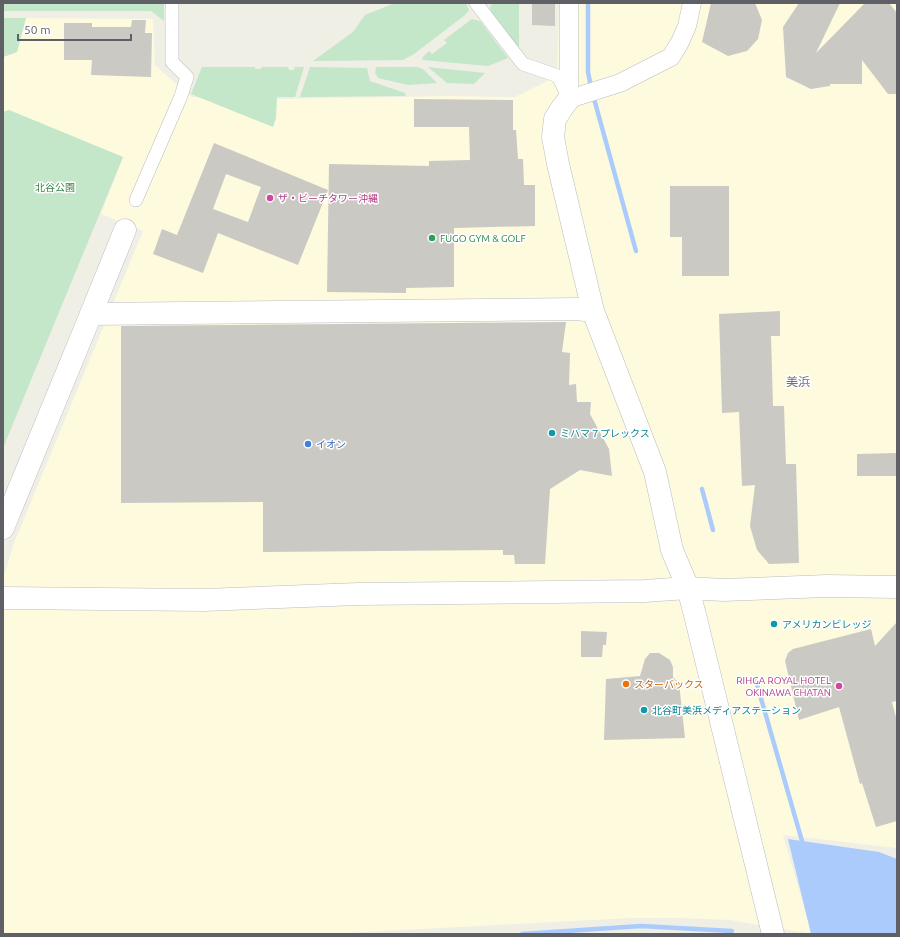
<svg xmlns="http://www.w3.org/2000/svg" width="900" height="937" font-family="Ubuntu,'Noto Sans JP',sans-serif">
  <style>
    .commercial { fill: #fdfade }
    .green { fill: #c4e6c9 }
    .water { fill: #aacbfc }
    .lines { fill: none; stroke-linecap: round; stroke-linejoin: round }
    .stream { stroke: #aacbfc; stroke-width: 4.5 }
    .building { fill: #cbc9c3; fill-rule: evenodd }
    .pedestrian-casing { stroke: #bbbcc1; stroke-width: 14 }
    .minor-casing { stroke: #bbbcc1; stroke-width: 19 }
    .tertiary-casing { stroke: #bbbcc1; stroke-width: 23 }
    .pedestrian { stroke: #fff; stroke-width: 13 }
    .minor { stroke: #fff; stroke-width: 18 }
    .tertiary { stroke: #fff; stroke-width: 22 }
    .hotel-dot { fill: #d1479c; stroke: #fff; stroke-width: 1.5 }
    .leisure-dot { fill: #2e9e5b; stroke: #fff; stroke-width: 1.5 }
    .culture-dot { fill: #0f9aa8; stroke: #fff; stroke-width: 1.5 }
    .shop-dot { fill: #3f7fe0; stroke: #fff; stroke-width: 1.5 }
    .food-dot { fill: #e8710a; stroke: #fff; stroke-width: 1.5 }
    .labels { text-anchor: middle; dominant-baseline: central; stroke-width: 3; stroke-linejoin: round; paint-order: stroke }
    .park-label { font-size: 10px; fill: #388247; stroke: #fff }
    .hotel-label { font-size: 10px; fill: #b23c85; stroke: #fff; text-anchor: start }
    .leisure-label { font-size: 10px; fill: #27864d; stroke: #fff; text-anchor: start }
    .culture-label { font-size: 10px; fill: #0d838f; stroke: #fff; text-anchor: start }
    .shop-label { font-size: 10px; fill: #366cbe; stroke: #fff; text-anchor: start }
    .food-label { font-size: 10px; fill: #c56008; stroke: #fff; text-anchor: start }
    .quarter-label { font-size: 12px; fill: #6f7278; stroke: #fff }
  </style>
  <rect width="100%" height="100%" fill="#efefe6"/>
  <polygon class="commercial" points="559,3 897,3 897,848 783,835 812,934 730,920 679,918 631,918 326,934 3,934 3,579 14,543 143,231 101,214 123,157 9,110 3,112 3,57 17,52 26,18 153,19 155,65 191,97 280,99 451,96 515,97 557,76"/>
  <g class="green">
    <polygon points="3,3 164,3 164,21 151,11 3,11"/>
    <polygon points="395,3 466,3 469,10 465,15 414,54 403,60 313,61 353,32 365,15"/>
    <polygon points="493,3 519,3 519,50 491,12 490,7"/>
    <polygon points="3,18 26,18 17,52 3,57"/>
    <polygon points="472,19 480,21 508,58 488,66 423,60 422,58 429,51 432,54 447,43 444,40"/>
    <polygon points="202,67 255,67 255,69 261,69 262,67 288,67 289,70 294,70 295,67 304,67 295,97 277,97 276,118 273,127 191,94"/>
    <polygon points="310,67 367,68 370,81 405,93 406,96 300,97"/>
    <polygon points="376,67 418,67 424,70 437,83 408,85 378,78 375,73"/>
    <polygon points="428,67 485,73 474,84 447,83"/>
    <polygon points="9,110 123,157 3,448 3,112"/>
  </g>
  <polygon class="water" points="788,839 879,852 897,859 897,934 811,934"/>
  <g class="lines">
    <g class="stream">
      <polyline points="588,3 588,72 591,87"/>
      <polyline points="593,95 636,251"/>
      <polyline points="702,489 713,530"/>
      <polyline points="756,681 802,841"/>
      <polyline points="522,934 641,926 732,931"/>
    </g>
  </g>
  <g class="building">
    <polygon points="532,3 555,3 555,26 532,25"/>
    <polygon points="711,3 755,3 762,20 758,39 747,51 728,56 702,42"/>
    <polygon points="799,3 840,3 816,53 865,3 889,3 897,13 897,94 888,94 862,60 862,84 830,84 830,86 811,89 786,77 783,27"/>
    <polygon points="132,20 146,20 145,33 152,33 151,77 91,75 92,60 64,60 64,23 92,23 92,27 131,27"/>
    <polygon points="414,99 513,100 513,130 516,130 518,159 523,159 524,185 535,185 535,226 454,228 454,287 406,288 406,293 327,292 329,164 429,166 429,161 470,160 469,127 414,127"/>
    <path d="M214 143 328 190 298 265 218 233 203 273 153 254 162 229 177 235ZM226 174 261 187 248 222 213 209Z"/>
    <polygon points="670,186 729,186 729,276 682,276 682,237 670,237"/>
    <polygon points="780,311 780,336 771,336 773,406 784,406 786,464 796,464 799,563 769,564 757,550 750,526 755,485 742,486 739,412 722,413 719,314"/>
    <polygon points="566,322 562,352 570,353 569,385 576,384 577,402 591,402 590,414 609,449 612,476 580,470 550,489 545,564 515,564 514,555 503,555 503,550 263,552 263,502 121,503 121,326"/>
    <polygon points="897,453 897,476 857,476 857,454"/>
    <polygon points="897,622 897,701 892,702 897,721 897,821 876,827 862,783 860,784 839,707 799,720 785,661 788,653 793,649 871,629 875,646"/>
    <polygon points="581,631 607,632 606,645 603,645 602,657 581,657"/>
    <polygon points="650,653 659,653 670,660 673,667 673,677 679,683 685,738 604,740 606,679 640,676 645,659"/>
  </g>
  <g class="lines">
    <g class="pedestrian-casing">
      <g id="pedestrian">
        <polyline points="476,3 523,64 558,76 568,96"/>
        <polyline points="136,200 181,96 187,77 172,62 172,3"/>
      </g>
    </g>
    <g class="minor-casing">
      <polyline id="minor" points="569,3 569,99 620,83 671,57 680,42 687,26 692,3"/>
    </g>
    <g class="tertiary-casing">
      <g id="tertiary">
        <polyline points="569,99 562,108 555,119 553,137 558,164 593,311 655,472 672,550 688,588 696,619 773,934"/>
        <polyline points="91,314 125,230"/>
        <polyline points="3,528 91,314 577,309 593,311"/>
        <polyline points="3,598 204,600 358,594 644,591 688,588 723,590 827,586 897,587"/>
      </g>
    </g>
    <use href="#pedestrian" class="pedestrian"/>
    <use href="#minor" class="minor"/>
    <use href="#tertiary" class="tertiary"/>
  </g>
  <g class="hotel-dot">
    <circle cx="270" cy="198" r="4"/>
    <circle cx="839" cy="686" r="4"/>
  </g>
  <circle class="leisure-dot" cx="432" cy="238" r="4"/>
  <g class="culture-dot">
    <circle cx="552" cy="433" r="4"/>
    <circle cx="774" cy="624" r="4"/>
    <circle cx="644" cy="710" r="4"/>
  </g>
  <circle class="shop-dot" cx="308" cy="444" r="4"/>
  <circle class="food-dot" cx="626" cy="684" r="4"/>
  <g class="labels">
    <g class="park-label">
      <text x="55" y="187">北谷公園</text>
    </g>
    <g class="hotel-label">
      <text x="278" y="198">ザ・ビーチタワー沖縄</text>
      <text x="831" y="680" text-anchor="end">RIHGA ROYAL HOTEL<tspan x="831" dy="12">OKINAWA CHATAN</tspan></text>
    </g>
    <g class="leisure-label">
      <text x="440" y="238">FUGO GYM &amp; GOLF</text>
    </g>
    <g class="culture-label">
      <text x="560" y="433">ミハマ７プレックス</text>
      <text x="782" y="624">アメリカンビレッジ</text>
      <text x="652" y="710">北谷町美浜メディアステーション</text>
    </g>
    <g class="shop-label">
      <text x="316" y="444">イオン</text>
    </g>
    <g class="food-label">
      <text x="634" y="684">スターバックス</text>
    </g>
    <g class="quarter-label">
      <text x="798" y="381">美浜</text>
    </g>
  </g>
  <rect width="900" height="937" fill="none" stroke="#5e6066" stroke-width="8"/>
  <path d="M18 34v6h113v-6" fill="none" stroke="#5e6066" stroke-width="2"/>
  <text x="24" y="34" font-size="12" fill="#5e6066" stroke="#ffffff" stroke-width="3" paint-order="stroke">50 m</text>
</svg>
